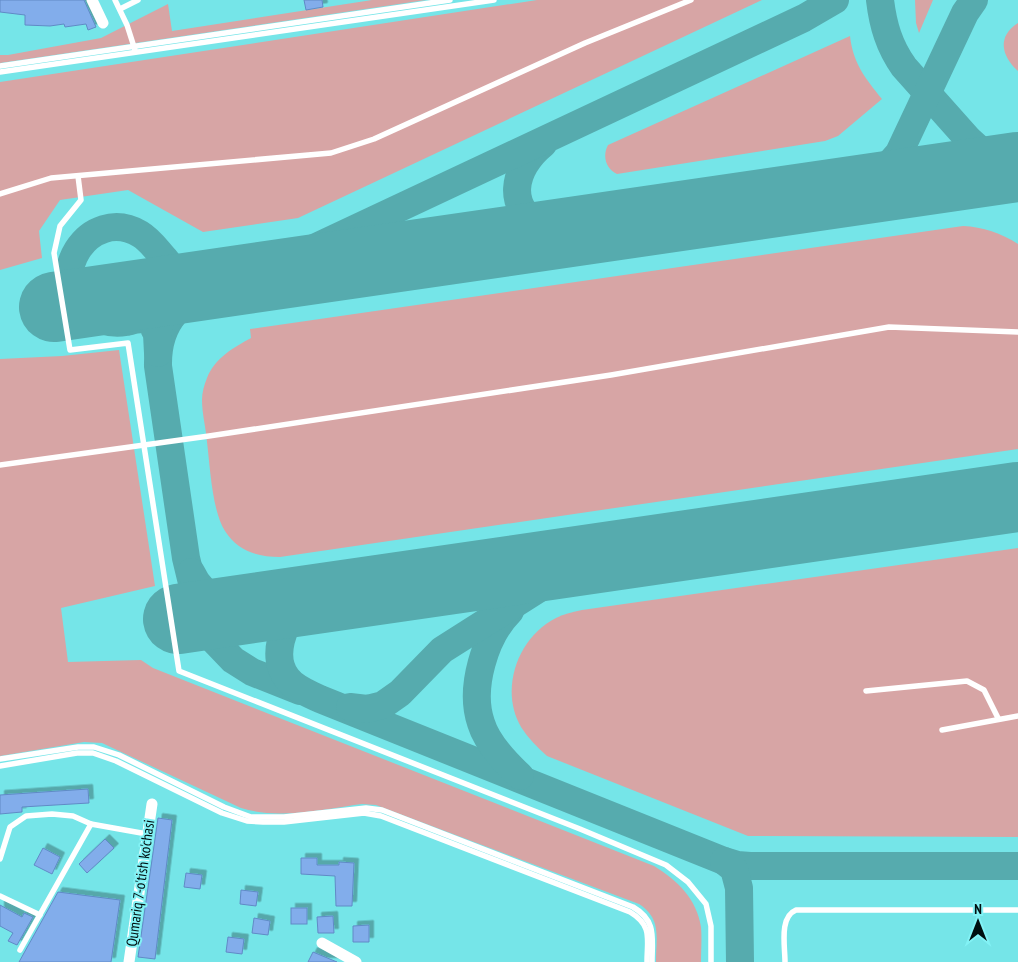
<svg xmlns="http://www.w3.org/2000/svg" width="1018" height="962" font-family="'PT Sans Narrow',sans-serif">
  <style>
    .green { fill: #d7a5a5 }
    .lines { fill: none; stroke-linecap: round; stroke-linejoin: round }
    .taxiway { stroke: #56abae; stroke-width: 28 }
    .runway { stroke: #56abae; stroke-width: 70 }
    .building { fill: #82adeb; stroke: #608ac6; filter: url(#shadow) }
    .service { stroke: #fff; stroke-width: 5.5 }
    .minor { stroke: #fff; stroke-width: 11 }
    .labels { text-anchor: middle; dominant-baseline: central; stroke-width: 4; stroke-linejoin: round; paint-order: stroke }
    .street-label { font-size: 15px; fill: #000f10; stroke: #82f2f5 }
  </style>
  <defs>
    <filter id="shadow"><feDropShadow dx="4.5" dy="-4.5" stdDeviation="0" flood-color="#0004"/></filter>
  </defs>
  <rect width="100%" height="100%" fill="#75e5e8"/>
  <g class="green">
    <polygon points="372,0 426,0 0,63 0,55 8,55 101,38 168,4 172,31"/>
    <polygon points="537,0 762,0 298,218 203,232 128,190 60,200 39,231 42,258 0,270 0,82"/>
    <polygon points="915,0 933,0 919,33 916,23"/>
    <path d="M1018 23V71C1001 56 997 36 1018 23Z"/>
    <path d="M850 36C853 63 865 78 882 99L838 136 825 141 617 174C606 169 602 156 608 145Z"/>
    <path d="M963 226C983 227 1001 233 1018 244V449L280 557C257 557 238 551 225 531 212 511 210 466 207 442 206 428 202 414 202 400 202 393 204 385 207 378 214 359 234 347 251 338L250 329Z"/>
    <path d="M119 350 155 586 61 608 68 662 141 660 153 668 654 866C677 880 697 899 701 927 702 938 701 951 701 962H656C656 937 662 919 639 904L376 805 362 804C324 809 278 820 241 808L102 743 84 742 0 756V359L62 356Z"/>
    <path d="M1018 548V837L748 836 547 756C537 747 528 738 521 727 499 689 518 637 556 618 564 614 573 612 582 610Z"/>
  </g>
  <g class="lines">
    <g class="taxiway">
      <path d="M880 0C883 25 889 46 904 67L969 140 1018 184"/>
      <path d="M543 144C513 168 503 210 546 228 558 232 572 231 585 230"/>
      <path d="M834 194C861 187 881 175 899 153L965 13 974 0"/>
      <polyline points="246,280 804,18 835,0"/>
      <path d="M224 283C183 297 157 320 158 366L186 558 200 616 210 636 233 660 252 672 300 691"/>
      <path d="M158 353 157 334 151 322C142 317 135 320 126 322 113 324 100 321 90 314 41 280 89 204 140 234 150 240 156 249 164 258 183 281 184 289 172 316"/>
      <path d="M191 572C204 601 233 610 263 607"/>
      <path d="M330 597C320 599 309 601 301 608 282 622 271 658 287 678 295 689 308 693 320 699L724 861 737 865 750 866H1018"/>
      <path d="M510 611C485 636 469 688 481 723 487 743 505 762 520 776"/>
      <polyline points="350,707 367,709 383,705 400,693 442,650 584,560"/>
      <polyline points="724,861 734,869 739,888 740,962"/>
    </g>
    <g class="runway">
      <polyline points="54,307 1018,167"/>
      <polyline points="178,619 1018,497"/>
    </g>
  </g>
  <g class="building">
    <polygon points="0,0 84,0 96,27 88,30 86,24 65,27 64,24 50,26 25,25 25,15 0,12"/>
    <polygon points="304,0 322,0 323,7 306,10"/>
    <polygon points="88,789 89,803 22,807 22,812 0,814 0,795"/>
    <polygon points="158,818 172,820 155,959 138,957"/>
    <polygon points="105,839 114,848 87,873 79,864"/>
    <polygon points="43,848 60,857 52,874 34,865"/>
    <polygon points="301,858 317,858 317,865 339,865 339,862 354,863 352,906 336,906 335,876 301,874"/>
    <polygon points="186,873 202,875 200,889 184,887"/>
    <polygon points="241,890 258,892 256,906 240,904"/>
    <polygon points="58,892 120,900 111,962 19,962"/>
    <polygon points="0,905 22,917 24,913 33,917 17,945 8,941 13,933 0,926"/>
    <rect x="291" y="908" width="16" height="16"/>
    <polygon points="333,916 334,933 318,933 317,917"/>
    <polygon points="254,918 270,921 268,935 252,933"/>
    <polygon points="369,925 369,942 353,942 353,926"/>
    <polygon points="228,937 244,939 242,954 226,952"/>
    <polygon points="313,952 337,962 308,962"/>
  </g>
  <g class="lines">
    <g class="service">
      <polyline points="115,0 127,25 135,50"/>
      <polyline points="120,9 138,0"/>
      <polyline points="0,66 450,0"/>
      <polyline points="0,72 494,0"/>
      <polyline points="78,176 81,200 60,226 54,253 70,350 128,343 179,671 580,829 666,865 688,882 706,904 711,926 711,962"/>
      <polyline points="0,194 51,178 331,153 374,139 585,43 691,0"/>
      <polyline points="0,465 209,436 611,375 889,327 1018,332"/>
      <polyline points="866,691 967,681 984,690 998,718"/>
      <polyline points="942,730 1018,716"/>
      <path d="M0 759 78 747H94L119 755 224 807 251 817H284L366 808 382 810 633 907C657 921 652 938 652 962"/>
      <path d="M0 766 77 753H93L116 761 222 813 247 821 263 822H284L364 813 381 816 630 912C653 926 647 939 647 962"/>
      <polyline points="0,859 10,827 26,816 52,814 73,816 91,824"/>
      <polyline points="0,896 40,915"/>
      <polyline points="20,950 91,824 147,834"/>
      <path d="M785 962C785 946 779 917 796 910H1018"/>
    </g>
    <g class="minor">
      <polyline points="92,0 103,23"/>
      <polyline points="322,943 356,962"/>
      <polyline points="129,962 152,804"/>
    </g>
  </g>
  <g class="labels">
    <g class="street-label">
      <text transform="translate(140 883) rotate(-82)">Qumariq 7-o'tish ko'chasi</text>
    </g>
  </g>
  <g transform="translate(978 922)" stroke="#82f2f5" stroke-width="4" paint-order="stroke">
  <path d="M0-4L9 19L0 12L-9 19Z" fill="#000f10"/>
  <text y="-8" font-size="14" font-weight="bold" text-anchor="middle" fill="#000f10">N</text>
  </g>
</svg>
